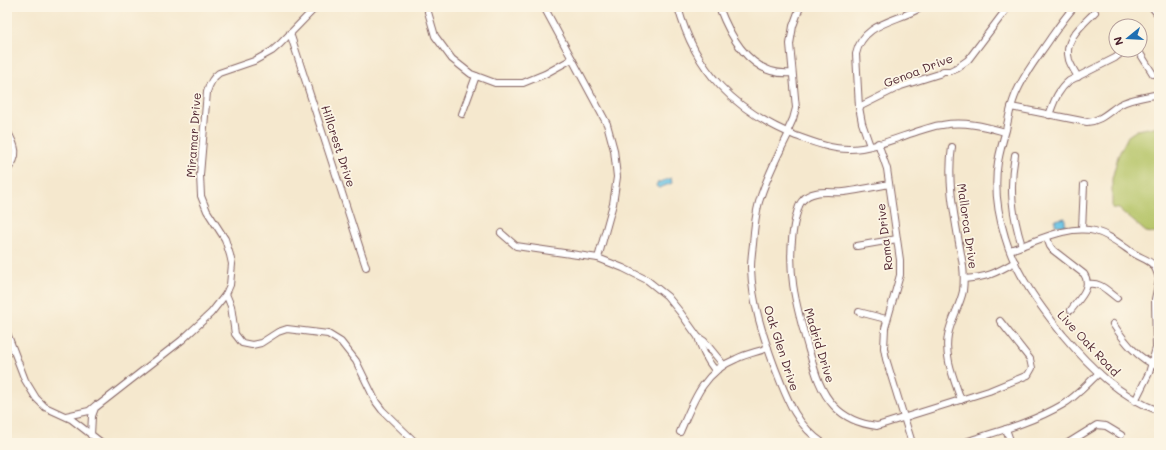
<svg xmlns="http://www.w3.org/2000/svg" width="1166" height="450" font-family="Mali,sans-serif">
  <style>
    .green { fill: #b5c467; stroke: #807249 }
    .water { fill: #68c4e6; stroke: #597288 }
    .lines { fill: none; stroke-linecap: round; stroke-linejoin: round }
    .minor-casing { stroke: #866564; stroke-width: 8 }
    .minor { stroke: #fff; stroke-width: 6 }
    .labels { text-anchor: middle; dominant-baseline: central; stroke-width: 3.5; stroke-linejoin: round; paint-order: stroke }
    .street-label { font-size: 12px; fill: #4a1f2b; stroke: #fcf5e5 }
  </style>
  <rect width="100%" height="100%" fill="#fcf5e5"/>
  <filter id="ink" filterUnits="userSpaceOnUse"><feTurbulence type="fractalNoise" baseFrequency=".025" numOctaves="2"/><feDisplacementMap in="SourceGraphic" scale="8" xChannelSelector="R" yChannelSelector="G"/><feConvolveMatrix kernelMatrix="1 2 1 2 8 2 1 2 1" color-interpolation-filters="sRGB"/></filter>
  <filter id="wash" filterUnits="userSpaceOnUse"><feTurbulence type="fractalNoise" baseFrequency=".012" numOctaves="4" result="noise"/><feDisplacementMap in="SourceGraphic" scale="16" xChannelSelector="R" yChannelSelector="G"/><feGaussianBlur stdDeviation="0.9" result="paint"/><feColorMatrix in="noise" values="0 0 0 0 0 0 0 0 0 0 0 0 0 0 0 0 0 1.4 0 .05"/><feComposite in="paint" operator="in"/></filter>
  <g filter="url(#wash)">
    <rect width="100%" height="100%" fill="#f5e8ce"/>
    <polygon class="green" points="1159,126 1159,234 1146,232 1119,209 1112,208 1112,179 1118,156 1128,136 1137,130"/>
    <g class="water">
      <polygon points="671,178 672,183 659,188 656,186 657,183"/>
      <polygon points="1065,218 1065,226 1055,225 1055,220"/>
    </g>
  </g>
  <g filter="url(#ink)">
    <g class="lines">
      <g class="minor-casing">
        <g id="minor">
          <polyline points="544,7 607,124 614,150 617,177 613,204 598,258"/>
          <path d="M678 7C695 71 735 111 796 136 813 142 830 149 849 149 873 149 899 137 922 130 929 128 936 125 942 125 964 121 984 126 1005 132"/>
          <path d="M719 7C731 39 753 77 792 73"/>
          <path d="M1074 7C1066 16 1059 26 1052 36 1041 53 1028 68 1019 87 1012 100 1009 115 1006 130 1003 140 1000 151 998 162 994 186 998 214 1005 237 1015 273 1040 306 1063 335 1089 366 1120 397 1159 411"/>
          <polyline points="1152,7 1159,16"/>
          <polyline points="428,12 435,36 452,59 471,74 495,83 523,83 545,74 572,59"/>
          <polyline points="290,33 366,267"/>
          <polyline points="1129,50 1130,51 1132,50"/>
          <polyline points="1138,50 1153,74"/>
          <path d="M1078 77C1075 72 1071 66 1069 60 1063 40 1082 25 1095 12"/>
          <polyline points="859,107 901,86 939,74 943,71 950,71 958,67 968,60 1008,7"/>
          <path d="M1011 107 1087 122C1101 121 1108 112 1119 105 1131 98 1146 97 1159 94"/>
          <polyline points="462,114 476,76"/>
          <path d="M1049 115C1054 102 1057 91 1069 81L1115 58 1125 50"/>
          <path d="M7 131C16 146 20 156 7 170"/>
          <polyline points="787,132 793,119 796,108 790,44 793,26 800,7"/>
          <path d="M789 133C778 155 766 178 759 202 755 216 754 230 753 244 752 252 751 260 751 268 752 303 763 336 775 368 787 398 795 424 823 443"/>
          <polyline points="878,143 887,169 900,260 900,275 885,328 884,348 886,359 912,443"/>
          <path d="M870 146 862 123 859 107 856 54C863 22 897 22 922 7"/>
          <path d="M952 147C946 186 957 227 963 266 964 275 964 283 963 291 960 306 951 319 948 335 944 357 954 379 961 400"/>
          <path d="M1015 155C1009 188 1012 214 1022 246"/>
          <path d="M889 184C874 187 859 190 844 192 835 193 825 191 816 193 811 194 806 196 803 200 798 204 798 211 796 216 784 265 796 307 810 354 815 372 820 391 834 406 845 418 860 424 877 426L989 391 1028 375 1032 368 1030 359 1000 321"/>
          <polyline points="1082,229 1084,185"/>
          <path d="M501 233 516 246 598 258 623 268 647 280 667 296 680 312 698 337 704 341 722 363 720 368 714 369C707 360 701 348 698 337"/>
          <path d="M1047 238 1050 246 1053 250 1084 274C1093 287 1079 299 1071 310"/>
          <polyline points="857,246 897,239"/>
          <path d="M1010 250C1035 242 1068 224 1095 231 1110 235 1121 245 1133 253 1148 262 1154 259 1159 279"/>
          <path d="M964 279C988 277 994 274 1015 262"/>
          <path d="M1088 284C1101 282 1107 291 1117 298"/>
          <polyline points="226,294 231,306 235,334 242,343 252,345 261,343 278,332 287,329 328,334 341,342 356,361 376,402 382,410 416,443"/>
          <polyline points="859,312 886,319"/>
          <path d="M1113 324C1125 342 1138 359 1159 367"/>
          <polyline points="7,333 25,380 36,398 45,407 71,419 102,443"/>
          <polyline points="1135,401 1149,373 1156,348 1155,299 1159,280"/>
          <polyline points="66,416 89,411 96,405"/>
          <polyline points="1006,429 1011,443"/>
          <path d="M680 432C693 402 703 372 736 359 746 354 757 352 768 348"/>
          <path d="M91 435 92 416 95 408 182 340 211 313 226 294 230 285 232 264 230 255 225 239 207 211 201 196 200 175 207 92C209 85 212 78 219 73L254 61 272 51 280 44 316 7"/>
          <path d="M962 443C996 432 1031 423 1062 405 1076 397 1087 384 1099 373"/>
          <polyline points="1068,443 1097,425 1106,426 1121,435"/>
        </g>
      </g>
      <use href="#minor" class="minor"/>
    </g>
  </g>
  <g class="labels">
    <g class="street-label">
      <text transform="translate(918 70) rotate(-21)">Genoa Drive</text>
      <text transform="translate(193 135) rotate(-86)">Miramar Drive</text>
      <text transform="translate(339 146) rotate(72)">Hillcrest Drive</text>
      <text transform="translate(968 226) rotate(82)">Mallorca Drive</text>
      <text transform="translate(884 237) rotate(-97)">Roma Drive</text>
      <text transform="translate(1089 343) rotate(47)">Live Oak Road</text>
      <text transform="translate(820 345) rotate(73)">Madrid Drive</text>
      <text transform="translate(782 348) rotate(72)">Oak Glen Drive</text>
    </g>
  </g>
  <rect width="1166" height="450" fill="none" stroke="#fcf5e5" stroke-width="24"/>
  <g transform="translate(1128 38) rotate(252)"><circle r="19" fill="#fcf5e5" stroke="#b59f9b"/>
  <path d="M0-3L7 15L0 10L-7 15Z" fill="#1f6fb2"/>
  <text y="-6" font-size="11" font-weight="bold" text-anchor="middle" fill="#4a1f2b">N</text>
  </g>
</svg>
